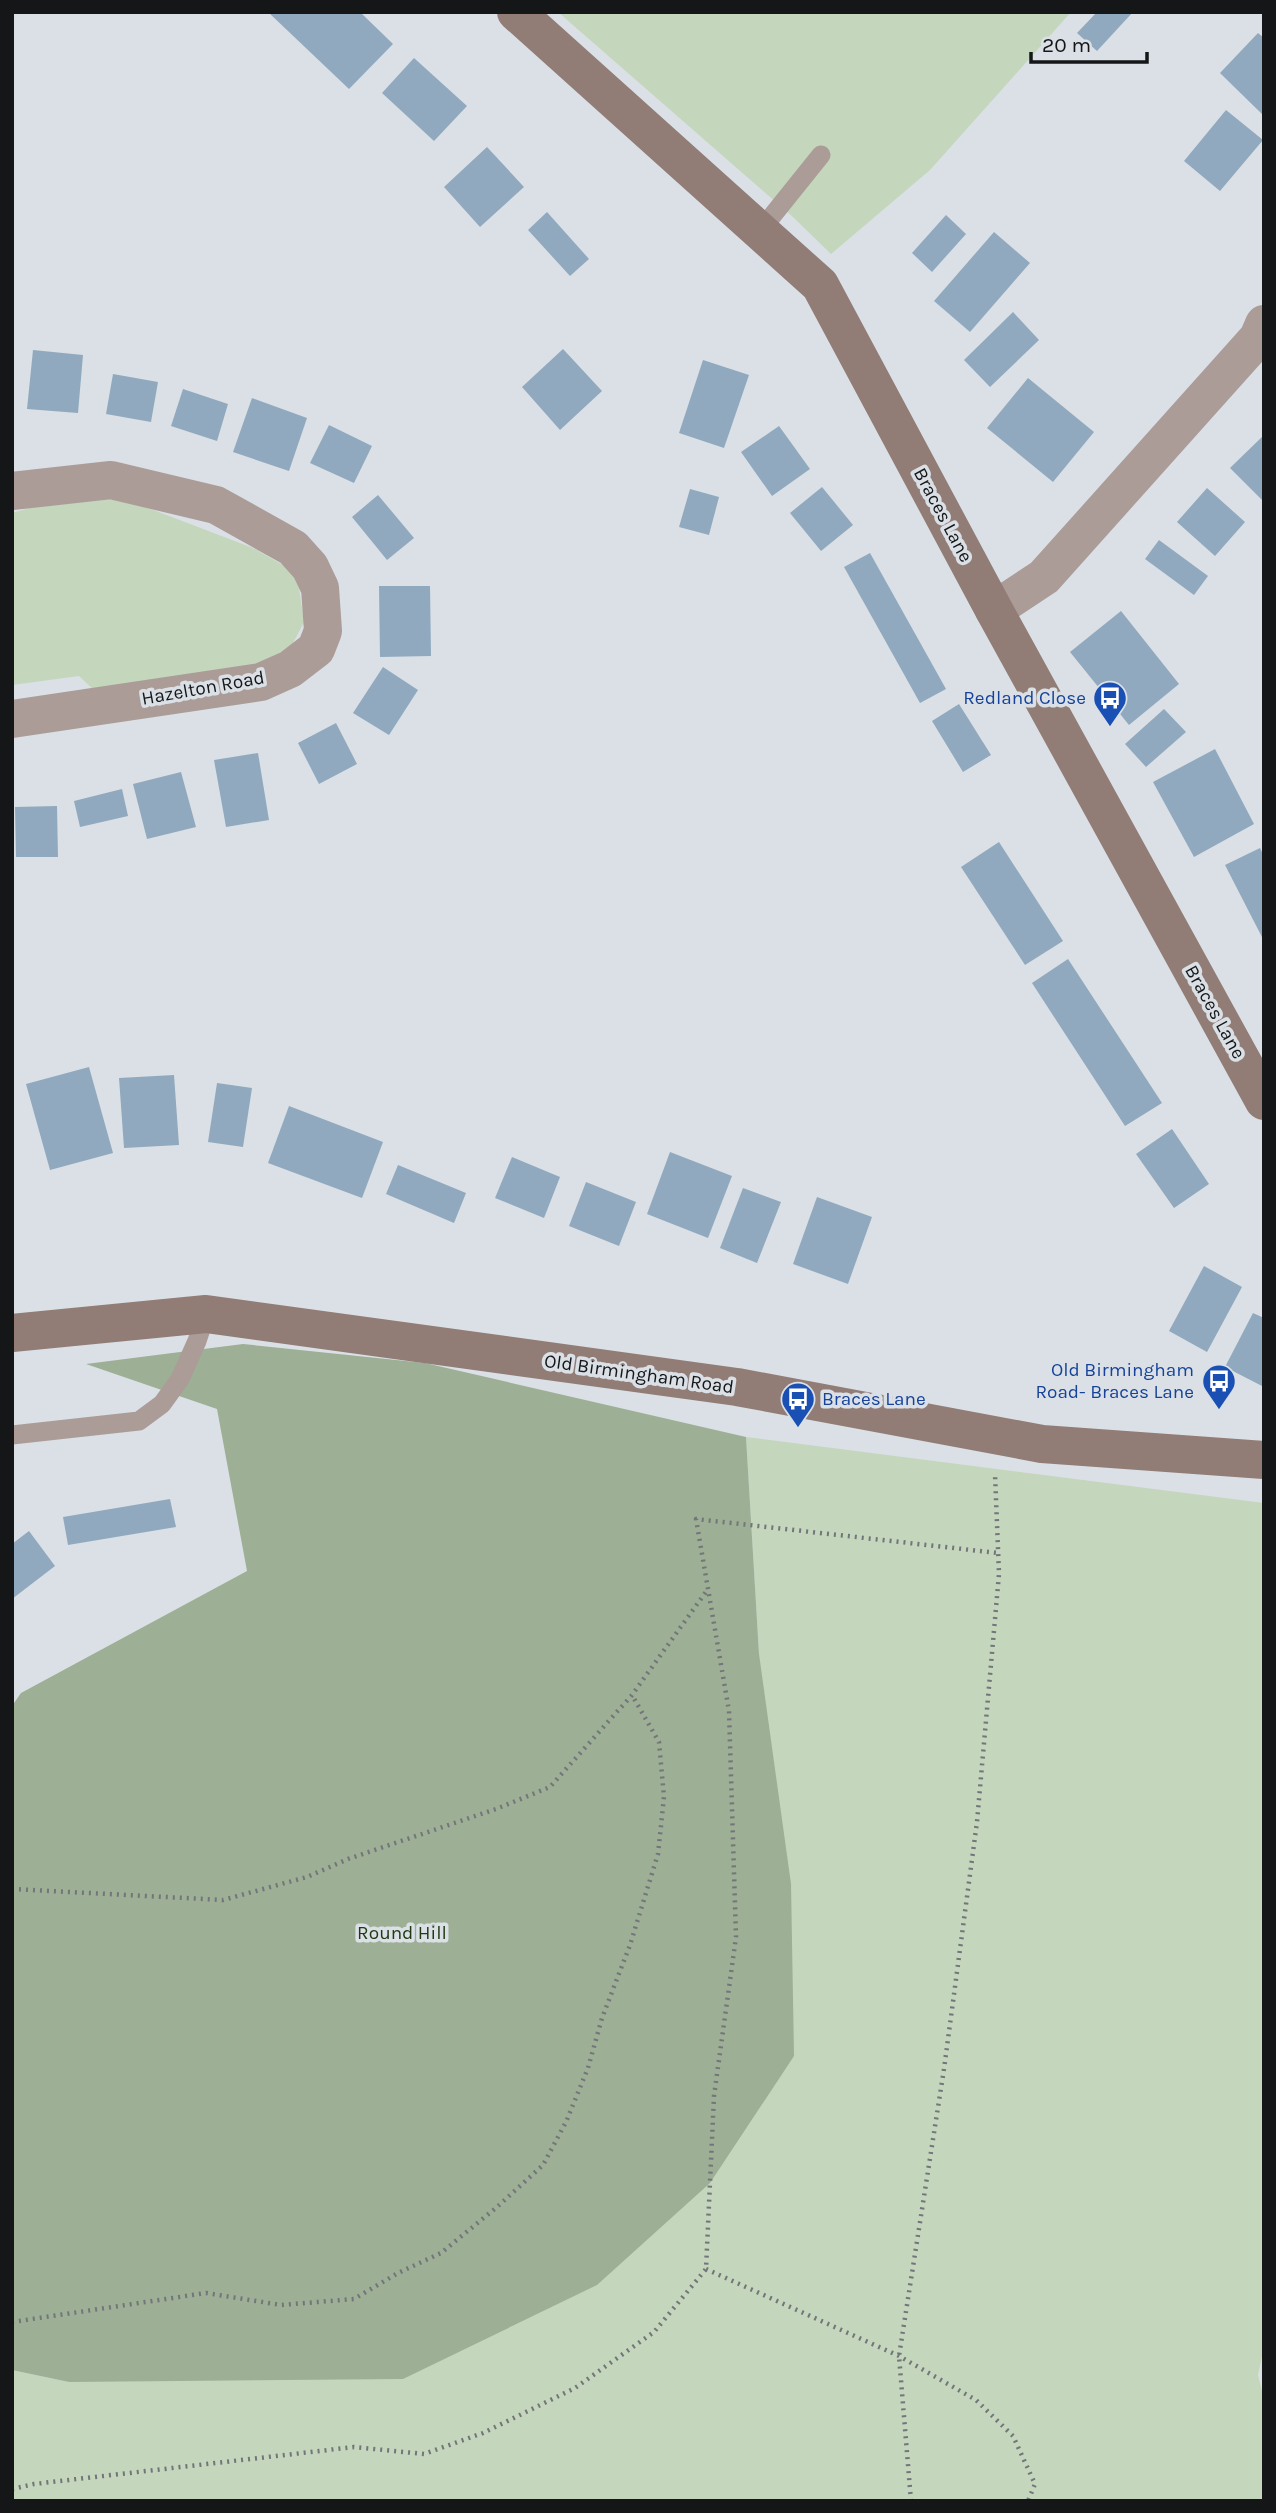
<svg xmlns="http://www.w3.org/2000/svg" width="1276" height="2513" font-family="Karla,sans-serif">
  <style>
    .green { fill: #c4d6bc }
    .forest { fill: #9daf95 }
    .building { fill: #90a9be }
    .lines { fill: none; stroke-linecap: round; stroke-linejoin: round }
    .path { stroke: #72767a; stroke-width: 4.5; stroke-dasharray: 2 5; stroke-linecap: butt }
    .lane { stroke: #ab9c98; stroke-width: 19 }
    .street { stroke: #ab9c98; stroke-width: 38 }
    .secondary { stroke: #917c76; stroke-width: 38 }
    .labels { text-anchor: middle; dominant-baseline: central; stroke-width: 7; stroke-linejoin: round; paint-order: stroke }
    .street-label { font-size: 19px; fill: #141618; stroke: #dae0e6 }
    .transit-label { font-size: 19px; fill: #164399; stroke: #dae0e6; text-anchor: end }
    .park-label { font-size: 19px; fill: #203a12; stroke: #dae0e6 }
  </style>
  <rect width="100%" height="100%" fill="#dae0e6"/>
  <g class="green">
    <polygon points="558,12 1071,12 930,170 831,254 793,217"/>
    <polygon points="114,495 253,548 290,569 299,588 304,622 293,643 266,663 94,690 79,676 12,685 12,513 50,502"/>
    <polygon points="746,1437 1264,1503 1264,2347 1258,2375 1264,2399 1264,2501 12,2501 12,2370 69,2382 759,1654"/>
  </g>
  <polygon class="forest" points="243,1344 425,1363 746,1437 759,1654 791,1884 794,2056 710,2183 597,2285 403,2379 69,2382 12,2370 12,1706 21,1693 247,1571 217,1409 86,1364"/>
  <g class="building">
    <polygon points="268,12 360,12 393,44 349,89"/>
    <polygon points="1097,12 1133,12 1097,51 1077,33"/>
    <polygon points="1258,33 1264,38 1264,116 1220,73"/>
    <polygon points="414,58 467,106 434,141 382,93"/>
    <polygon points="1226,110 1263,140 1220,191 1184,161"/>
    <polygon points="487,147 524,187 480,227 444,187"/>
    <polygon points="547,212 589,259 570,276 528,230"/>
    <polygon points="946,215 966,234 932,272 912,253"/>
    <polygon points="994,232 1030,263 970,332 934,301"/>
    <polygon points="1013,312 1039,340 990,387 964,360"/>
    <polygon points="563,349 602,391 560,430 522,387"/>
    <polygon points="33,350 83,355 78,413 27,409"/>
    <polygon points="703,360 749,375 724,448 679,433"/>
    <polygon points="113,374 158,382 151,422 106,414"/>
    <polygon points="1028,378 1094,432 1053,482 987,428"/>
    <polygon points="183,389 228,404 217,441 171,426"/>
    <polygon points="252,398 307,418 289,471 233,452"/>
    <polygon points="329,425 372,446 354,483 310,463"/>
    <polygon points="779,426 810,469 772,496 741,452"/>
    <polygon points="1264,435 1264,502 1230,468"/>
    <polygon points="822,487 853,525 821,551 790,513"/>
    <polygon points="1207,488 1245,522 1215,556 1177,522"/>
    <polygon points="690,489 719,497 709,535 679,527"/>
    <polygon points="378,495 414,538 387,560 352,517"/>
    <polygon points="1159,540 1208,576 1194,595 1145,559"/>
    <polygon points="870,553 946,689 920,703 844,567"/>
    <polygon points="379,586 430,586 431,656 380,657"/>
    <polygon points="1121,611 1179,684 1129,725 1070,652"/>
    <polygon points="383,667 418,690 389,735 353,713"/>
    <polygon points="959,704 991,755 963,772 932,721"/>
    <polygon points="1164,709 1186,732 1146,767 1125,744"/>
    <polygon points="336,723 357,764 319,784 298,743"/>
    <polygon points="1215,749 1254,824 1194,857 1153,782"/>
    <polygon points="258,753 269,820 226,827 214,760"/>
    <polygon points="181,772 196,827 147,839 133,784"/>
    <polygon points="122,789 128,816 80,827 74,801"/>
    <polygon points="57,806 58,857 16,857 15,807"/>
    <polygon points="999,842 1063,941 1025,965 961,867"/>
    <polygon points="1260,848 1264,856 1264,941 1225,865"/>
    <polygon points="1068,959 1162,1103 1125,1126 1032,983"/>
    <polygon points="89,1067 113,1153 50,1170 26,1084"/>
    <polygon points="174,1075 179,1145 124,1148 119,1078"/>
    <polygon points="217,1083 252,1088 243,1147 208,1142"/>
    <polygon points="289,1106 383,1142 362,1198 268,1163"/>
    <polygon points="1172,1129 1209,1184 1174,1208 1136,1154"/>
    <polygon points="670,1152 732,1176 708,1238 647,1214"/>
    <polygon points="512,1157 560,1177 544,1218 495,1198"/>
    <polygon points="398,1165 466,1193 454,1223 386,1194"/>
    <polygon points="586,1182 636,1202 619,1246 569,1226"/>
    <polygon points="743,1188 781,1202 757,1263 720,1248"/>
    <polygon points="817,1197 872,1217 848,1284 793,1264"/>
    <polygon points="1204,1266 1242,1287 1207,1352 1169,1331"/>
    <polygon points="1253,1313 1264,1318 1264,1387 1225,1367"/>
    <polygon points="170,1499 176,1527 68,1545 63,1517"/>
    <polygon points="29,1531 55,1566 12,1599 12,1544"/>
  </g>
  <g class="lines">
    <g class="path">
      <polyline points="12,1889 223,1900 307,1877 348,1859 496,1809 550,1787 632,1695 708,1589"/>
      <polyline points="706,2269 899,2356 976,2400 1013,2436 1035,2484 1028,2501"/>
      <polyline points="12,2322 206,2293 281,2305 354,2299 398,2273 441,2253 497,2207 543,2165 566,2122 588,2068 602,2018 630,1945 658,1854 664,1797 659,1742 632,1695"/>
      <polyline points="12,2489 34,2484 354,2447 424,2454 483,2433 575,2388 654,2332 706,2269 714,2096 736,1937 729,1711 696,1519 998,1553"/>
      <polyline points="911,2501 899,2356 944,2069 977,1822 999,1574 995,1474"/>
    </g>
    <g class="lane">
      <polyline points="760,231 821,155"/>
      <polyline points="12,1435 139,1421 162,1404 180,1379 197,1341 206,1314"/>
    </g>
    <g class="street">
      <polyline points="12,491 111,480 216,505 293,548 310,567 320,588 323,631 316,649 290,669 261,682 12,719"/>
      <polyline points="994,610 1044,577 1258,338 1264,324"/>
    </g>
    <g class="secondary">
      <polyline points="516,12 820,285 994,610 1264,1101"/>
      <polyline points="12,1333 206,1314 737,1387 1042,1444 1264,1460"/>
    </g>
  </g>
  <defs>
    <g id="bus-pin" transform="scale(1.75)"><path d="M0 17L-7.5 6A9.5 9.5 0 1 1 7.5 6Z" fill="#1a4fb4" stroke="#dae0e6"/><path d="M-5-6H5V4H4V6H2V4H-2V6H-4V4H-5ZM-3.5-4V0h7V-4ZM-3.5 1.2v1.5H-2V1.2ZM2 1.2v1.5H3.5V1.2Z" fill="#fff"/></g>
  </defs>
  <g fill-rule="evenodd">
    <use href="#bus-pin" x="1110" y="698"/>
    <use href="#bus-pin" x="1219" y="1381"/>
    <use href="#bus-pin" x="798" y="1399"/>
  </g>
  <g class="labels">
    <g class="street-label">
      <text transform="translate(943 515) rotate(62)">Braces Lane</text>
      <text transform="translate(203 688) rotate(-10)">Hazelton Road</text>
      <text transform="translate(1215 1012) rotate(61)">Braces Lane</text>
      <text transform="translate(639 1374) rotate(8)">Old Birmingham Road</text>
    </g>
    <g class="transit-label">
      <text x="1086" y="698">Redland Close</text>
      <text x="1194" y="1370">Old Birmingham<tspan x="1194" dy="22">Road- Braces Lane</tspan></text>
      <text x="822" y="1399" text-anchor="start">Braces Lane</text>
    </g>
    <g class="park-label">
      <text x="402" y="1933">Round Hill</text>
    </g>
  </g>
  <rect width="1276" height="2513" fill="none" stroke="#141618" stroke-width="28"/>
  <path d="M1031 52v10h116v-10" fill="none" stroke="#141618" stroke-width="3.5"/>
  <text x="1042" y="52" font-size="21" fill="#141618" stroke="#dae0e6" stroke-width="5" paint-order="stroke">20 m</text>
</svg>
